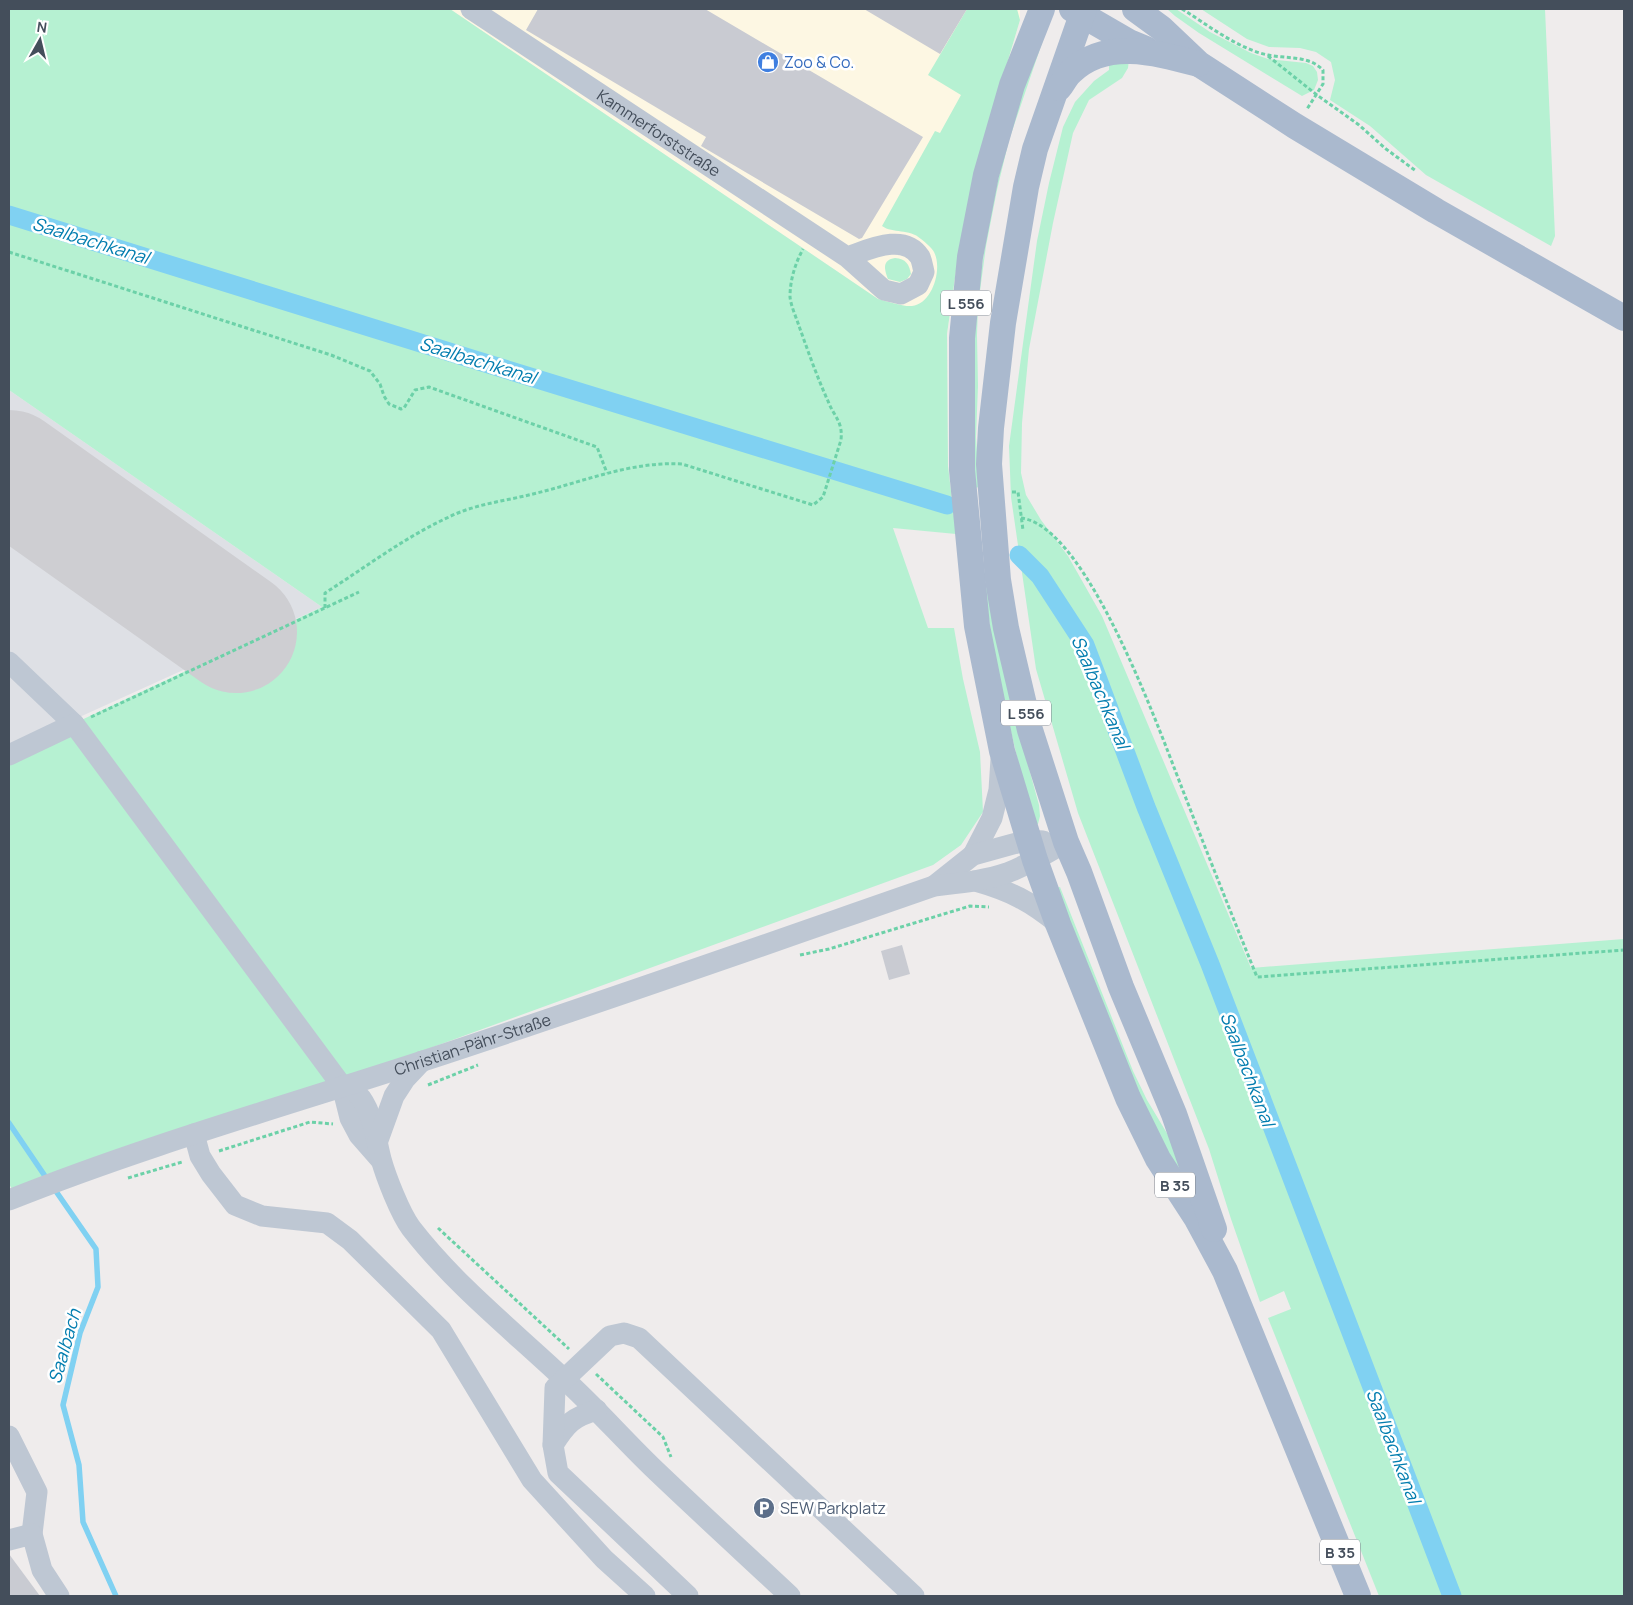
<svg xmlns="http://www.w3.org/2000/svg" width="1633" height="1605" font-family="Manrope,sans-serif">
  <style>
    .commercial { fill: #fdf7e3 }
    .airport { fill: #dee0e5 }
    .green { fill: #b6f1d2 }
    .lines { fill: none; stroke-linecap: round; stroke-linejoin: round }
    .stream { stroke: #80d1f2; stroke-width: 5.5 }
    .canal { stroke: #80d1f2; stroke-width: 19 }
    .runway { stroke: #ceced2; stroke-width: 122 }
    .building { fill: #c9cbd2 }
    .path { stroke: #6cd1a8; stroke-width: 3; stroke-dasharray: 4 2.5; stroke-linecap: butt }
    .minor { stroke: #bec7d3; stroke-width: 21 }
    .major { stroke: #aab9ce; stroke-width: 26 }
    .labels { text-anchor: middle; dominant-baseline: central; stroke-width: 5; stroke-linejoin: round; paint-order: stroke }
    .shield { fill: #fff; stroke: #7c838c; stroke-width: 1 }
    .shield-label { font-size: 15px; font-weight: bold; fill: #444e5b }
    .shop-label { font-size: 16px; fill: #366cbe; stroke: #fff; text-anchor: start }
    .street-label { font-size: 16px; fill: #444e5b; stroke: #fff }
    .service-label { font-size: 16px; fill: #4e5e75; stroke: #fff; text-anchor: start }
    .water-label { font-size: 18px; font-style: italic; fill: #027daf; stroke: #fff }
  </style>
  <rect width="100%" height="100%" fill="#efecec"/>
  <polygon class="commercial" points="450,9 1020,9 1020,20 1004,74 958,257 947,334 878,299"/>
  <polygon class="airport" points="9,390 322,607 9,749"/>
  <g class="green">
    <path d="M9 9H450L878 299C886 301 904 307 912 306 932 304 943 269 934 252 932 248 925 242 921 239 909 228 893 234 882 226L935 131 940 133 961 95 928 75 967 9H1017L1020 20 974 175 958 257 947 334 948 466 956 534 893 528 928 628H954L963 679 980 752 983 812 961 845 933 865 194 1134 17 1197 9 1184V754L322 607 9 390Z"/>
    <polygon points="1167,9 1176,9 1210,32 1251,53 1268,59 1306,63 1313,66 1317,72 1318,80 1314,90 1302,96 1199,33 1175,16"/>
    <polygon points="1201,9 1545,9 1555,236 1551,246 1426,175 1370,126 1330,100 1335,80 1331,62 1316,52 1300,48 1269,47 1247,39"/>
    <polygon points="1044,37 1009,140 997,190 986,246 978,306 977,335 978,386 976,437 979,487 975,488 974,321 989,218 1015,108"/>
    <polygon points="1129,59 1128,68 1122,78 1089,100 1073,133 1053,223 1029,349 1022,423 1021,473 1026,495 1041,520 1068,556 1102,616 1251,968 1624,939 1624,1596 1379,1596 1268,1318 1291,1309 1284,1291 1260,1302 1231,1219 1209,1149 1078,813 1036,669 1011,497 1009,446 1037,241 1049,183 1063,127 1075,102 1094,81 1109,70 1109,63"/>
    <path d="M895 258C906 259 909 264 911 274L907 279 900 282 888 279C884 269 882 260 895 258Z"/>
    <polygon points="982,569 1025,754 1039,805 1040,816 1038,824 1033,825 996,668"/>
    <polygon points="1060,887 1133,1071 1147,1100 1171,1140 1193,1193 1151,1125 1056,888"/>
  </g>
  <g class="lines">
    <g class="stream">
      <polyline points="9,1123 47,1179"/>
      <polyline points="53,1187 96,1249 98,1287 80,1333 63,1405 79,1465 83,1522 116,1596"/>
    </g>
    <g class="canal">
      <polyline points="9,215 472,359 947,505"/>
      <polyline points="1019,555 1040,576 1085,645 1146,807 1210,964 1452,1596"/>
    </g>
    <polyline class="runway" points="9,471 236,632"/>
  </g>
  <g class="building">
    <polygon points="538,9 705,9 923,137 862,238 859,239 701,146 706,137 526,30"/>
    <polygon points="864,9 967,9 940,54"/>
    <polygon points="902,945 910,974 889,980 881,951"/>
    <polygon points="9,1554 40,1596 9,1596"/>
  </g>
  <g class="lines">
    <g class="path">
      <path d="M1182 9C1208 25 1238 49 1268 55 1287 59 1308 55 1323 70V84L1307 109"/>
      <polyline points="1268,56 1317,95 1359,125 1386,149 1416,171"/>
      <polyline points="9,252 331,355 370,371 380,384 384,396 389,404 401,409 404,408 415,390 429,387 597,447 607,473"/>
      <polyline points="1012,492 1018,492 1023,530"/>
      <path d="M1021 518C1089 526 1163 741 1187 801 1210 860 1233 918 1257 977L1624 950"/>
      <path d="M325 608V593C366 567 405 537 449 517 475 504 505 501 533 494 583 482 631 461 682 464L813 505 823 497 841 440C843 421 834 417 828 401 817 377 808 351 799 326 796 317 791 306 790 297 790 280 795 264 803 249"/>
      <polyline points="91,717 359,592"/>
      <polyline points="800,955 829,949 970,906 989,907"/>
      <polyline points="428,1085 478,1065"/>
      <polyline points="219,1151 310,1122 333,1124"/>
      <polyline points="128,1178 182,1162"/>
      <polyline points="438,1228 569,1349"/>
      <polyline points="596,1374 663,1437 671,1457"/>
    </g>
    <g class="minor">
      <path id="s1" d="M471 9 847 257 884 290 901 294 918 285 924 272C923 268 922 261 920 257 904 232 868 250 847 257"/>
      <polyline points="9,662 74,724 342,1086 350,1118 359,1135 380,1159"/>
      <polyline points="9,755 74,724"/>
      <polyline points="973,855 992,818 999,790 1001,759"/>
      <path d="M975 881C1010 891 1030 901 1058 924"/>
      <polyline points="934,886 973,855 1028,840 1043,841"/>
      <path d="M342 1086C350 1089 356 1091 361 1098 373 1115 376 1139 381 1159 386 1177 400 1213 411 1228 455 1285 512 1330 564 1379 595 1407 622 1438 652 1467 698 1511 744 1553 790 1596"/>
      <polyline points="194,1134 200,1156 211,1174 235,1205 262,1216 327,1223 350,1240 441,1330 532,1480 604,1559 645,1596"/>
      <polyline points="377,1143 394,1096 405,1079 422,1061"/>
      <path id="s2" d="M9 1200C144 1146 285 1106 423 1061 594 1005 764 945 934 886 959 883 984 881 1007 873 1028 865 1047 853 1066 842"/>
      <polyline points="9,1436 37,1492 32,1534"/>
      <path d="M553 1445C567 1423 573 1417 597 1410"/>
      <polyline points="9,1540 32,1534 42,1570 59,1596"/>
      <polyline points="688,1596 558,1473 553,1445 555,1388 610,1336 624,1333 639,1338 914,1596"/>
    </g>
    <g class="major">
      <polyline points="1042,9 1012,85 986,175 970,257 962,338 962,470 977,626 1002,751 1035,860 1058,924 1128,1098 1158,1159 1197,1219 1225,1271 1358,1596"/>
      <polyline points="1072,9 1129,42 1146,49"/>
      <polyline points="1084,9 1035,149 1026,187 1003,323 991,428 989,464 998,580 1006,628 1030,730 1066,842 1079,872 1121,987 1174,1114 1214,1229"/>
      <polyline points="1135,9 1161,28 1199,64 1295,126 1436,211 1624,318"/>
      <path d="M1059 88C1063 83 1066 76 1071 72 1106 38 1157 53 1198 64"/>
    </g>
  </g>
  <defs>
    <g id="shop-disc" transform="scale(1.125)"><circle r="9.5" fill="#3f7fe0" stroke="#fff"/><path d="M-5-2.5h2.3a2.7 3.5 0 0 1 5.4 0H5L5.5 6h-11ZM-1.5-2.5h3a1.5 2.3 0 0 0-3 0Z" fill="#fff"/></g>
    <g id="parking-disc" transform="scale(1.125)"><circle r="9.5" fill="#5c6f8a" stroke="#fff"/><path d="M-3.5-5.5H1a3.5 3.5 0 0 1 0 7H-1V5.5H-3.5ZM-1-3.4V-.6H.8a1.4 1.4 0 0 0 0-2.8Z" fill="#fff"/></g>
  </defs>
  <g fill-rule="evenodd">
    <use href="#shop-disc" x="768" y="62"/>
    <use href="#parking-disc" x="764" y="1508"/>
  </g>
  <g class="labels">
    <g class="shield">
      <rect x="941" y="290.5" width="50" height="25" rx="4"/>
      <rect x="1001" y="700.5" width="50" height="25" rx="4"/>
      <rect x="1155" y="1172.5" width="40" height="25" rx="4"/>
      <rect x="1320" y="1539.5" width="40" height="25" rx="4"/>
    </g>
    <g class="shield-label">
      <text x="966" y="303">L 556</text>
      <text x="1026" y="713">L 556</text>
      <text x="1175" y="1185">B 35</text>
      <text x="1340" y="1552">B 35</text>
    </g>
    <g class="shop-label">
      <text x="784" y="62">Zoo &amp; Co.</text>
    </g>
    <g class="street-label">
      <text stroke="none"><textPath href="#s1" startOffset="225">Kammerforststraße</textPath></text>
      <text stroke="none"><textPath href="#s2" startOffset="489">Christian-Pähr-Straße</textPath></text>
    </g>
    <g class="service-label">
      <text x="780" y="1508">SEW Parkplatz</text>
    </g>
    <g class="water-label">
      <text transform="translate(91 240) rotate(17)">Saalbachkanal</text>
      <text transform="translate(478 360) rotate(17)">Saalbachkanal</text>
      <text transform="translate(1101 692) rotate(67)">Saalbachkanal</text>
      <text transform="translate(1248 1069) rotate(69)">Saalbachkanal</text>
      <text transform="translate(64 1346) rotate(-74)">Saalbach</text>
      <text transform="translate(1394 1446) rotate(69)">Saalbachkanal</text>
    </g>
  </g>
  <rect width="1633" height="1605" fill="none" stroke="#444e5b" stroke-width="20"/>
  <g transform="translate(40 40) rotate(8)" stroke="#ffffff" stroke-width="4" paint-order="stroke">
  <path d="M0-4L9 19L0 12L-9 19Z" fill="#444e5b"/>
  <text y="-8" font-size="14" font-weight="bold" text-anchor="middle" fill="#444e5b">N</text>
  </g>
</svg>
